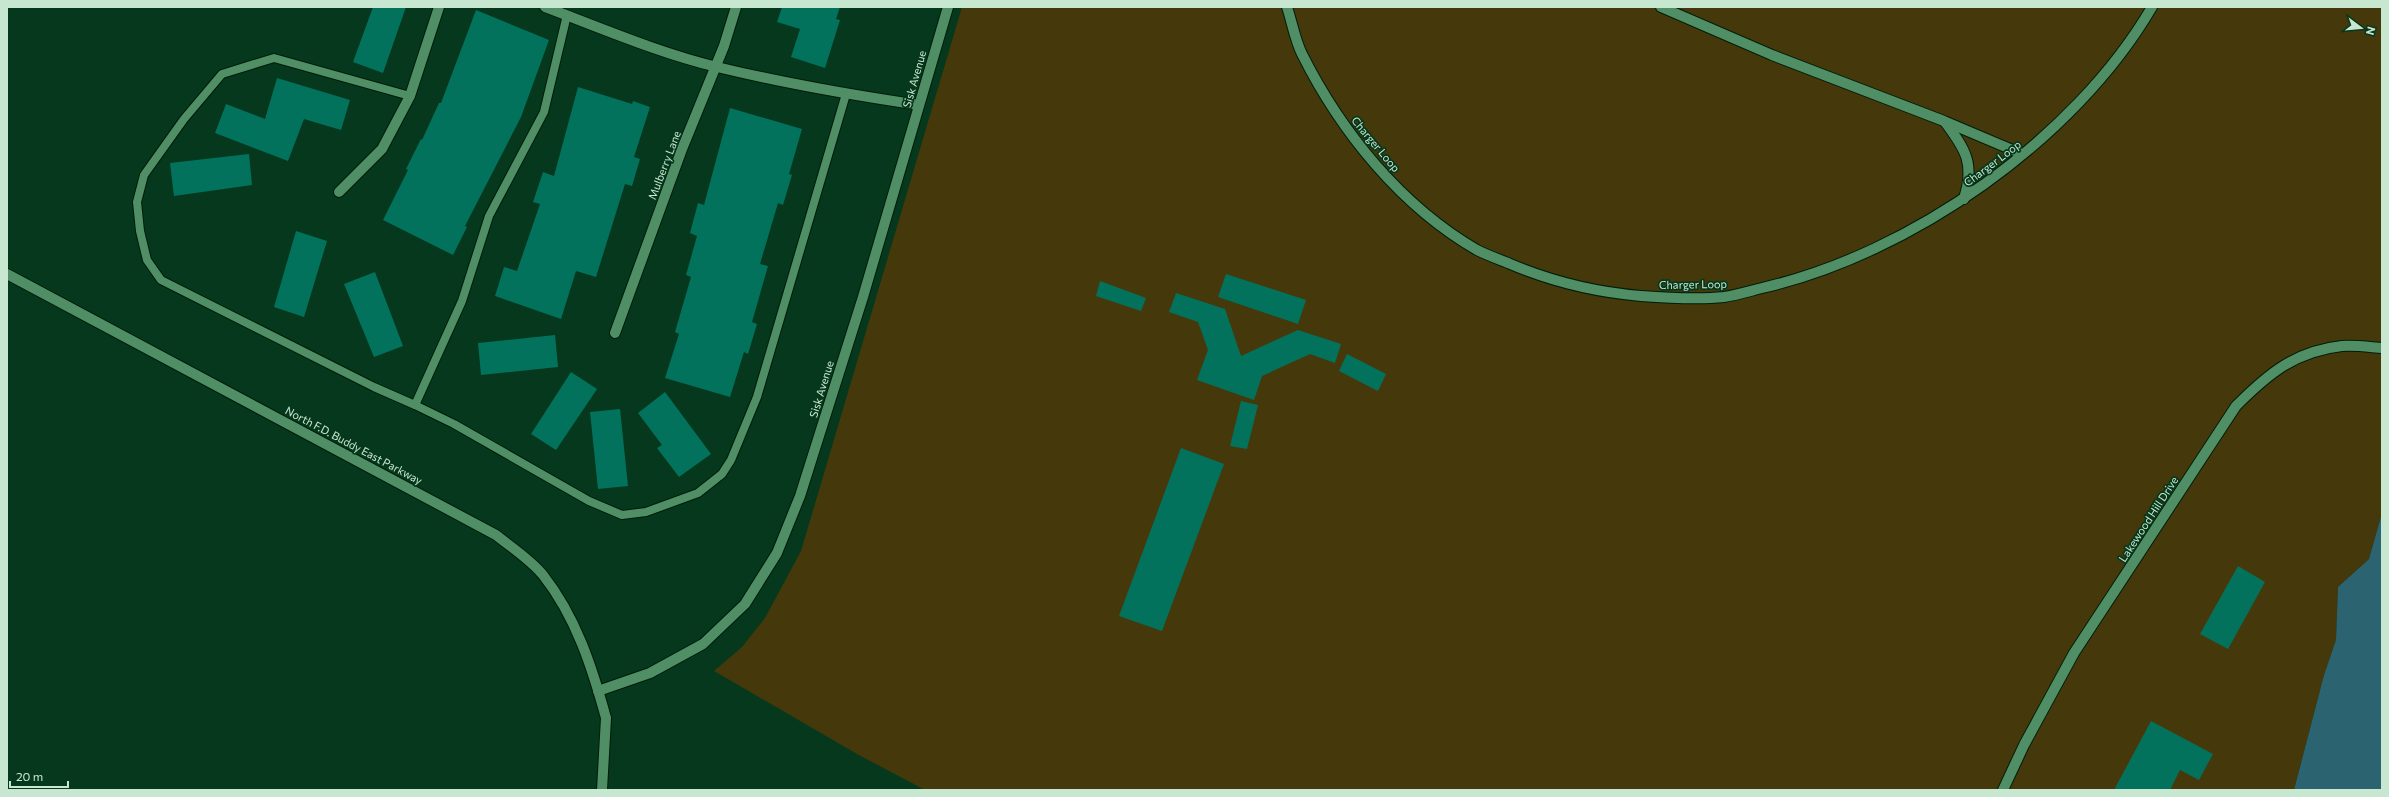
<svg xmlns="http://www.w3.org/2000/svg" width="2389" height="797" font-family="Commissioner,sans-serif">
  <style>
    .green { fill: #45390b }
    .water { fill: #2b6470 }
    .building { fill: #02725d }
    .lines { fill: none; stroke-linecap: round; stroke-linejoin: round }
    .service-casing { stroke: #001d0a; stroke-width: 10 }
    .minor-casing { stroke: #001d0a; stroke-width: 12 }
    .tertiary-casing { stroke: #001d0a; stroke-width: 12 }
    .service { stroke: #508e65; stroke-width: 8 }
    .minor { stroke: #508e65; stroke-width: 10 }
    .tertiary { stroke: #508e65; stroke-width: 10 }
    .labels { text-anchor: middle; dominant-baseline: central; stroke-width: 3.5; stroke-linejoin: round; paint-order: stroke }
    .street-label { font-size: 11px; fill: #c8e7d0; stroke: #05381c }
  </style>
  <rect width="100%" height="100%" fill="#05381c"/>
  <polygon class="green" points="962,7 2382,7 2382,513 2369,559 2338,587 2336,640 2324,675 2294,790 925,790 857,754 714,671 742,647 765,618 801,551"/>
  <polygon class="water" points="2382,513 2382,790 2294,790 2324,675 2336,640 2338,587 2369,559"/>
  <g class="building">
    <polygon points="373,7 406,7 383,73 353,62"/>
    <polygon points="782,7 840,7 836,19 840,20 825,68 791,57 800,29 777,22"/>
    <polygon points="476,10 549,40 521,117 465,226 467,227 453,255 383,220 408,170 406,169 421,139 422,140 439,103 441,103"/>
    <polygon points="277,78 350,100 341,130 304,119 288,161 215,133 226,104 265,119"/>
    <polygon points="578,87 632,104 633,101 650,107 634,157 640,159 632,186 625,184 596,277 576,271 561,319 495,296 504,267 517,271 540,204 533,202 543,172 554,176"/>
    <polygon points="730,108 802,129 789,174 792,175 783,205 778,203 760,264 768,266 752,322 757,324 748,354 744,352 730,397 665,378 679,334 675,332 691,277 686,275 697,236 690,233 698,203 704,205"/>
    <polygon points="249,154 252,185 174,196 170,163"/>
    <polygon points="296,231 327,241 304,317 274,307"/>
    <polygon points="375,272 403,346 374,357 344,284"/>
    <polygon points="1226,274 1306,300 1298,324 1218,297"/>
    <polygon points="1100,281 1146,298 1141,311 1096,296"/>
    <polygon points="1176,293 1225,309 1241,356 1298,330 1341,344 1335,363 1310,354 1262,376 1254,400 1197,380 1208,350 1198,322 1169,312"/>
    <polygon points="555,335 558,367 481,375 478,343"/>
    <polygon points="1347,354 1386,374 1378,391 1339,371"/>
    <polygon points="571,372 597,389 556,450 531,434"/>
    <polygon points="665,392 711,454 679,477 657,448 662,445 638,413"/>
    <polygon points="1241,401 1258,405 1247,449 1230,446"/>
    <polygon points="620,409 628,486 598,489 590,412"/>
    <polygon points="1181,448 1224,464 1162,631 1119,616"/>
    <polygon points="2238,566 2265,582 2228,649 2200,634"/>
    <polygon points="2151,721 2213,754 2199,780 2180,770 2170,790 2114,790"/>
  </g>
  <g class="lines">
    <g class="service-casing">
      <g id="service">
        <polyline points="567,15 544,112 489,216 462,301 415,405 454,424 589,501 622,515 646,512 698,493 722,474 731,460 757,397 846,94"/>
        <polyline points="410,96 274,58 222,74 184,119 144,175 137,202 140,231 147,260 161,280 374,387 415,405"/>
      </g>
    </g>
    <g class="minor-casing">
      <g id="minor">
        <path d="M545 7C601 28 659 53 717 67 783 83 851 95 919 105"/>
        <path d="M1287 7C1292 22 1295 40 1302 54 1341 132 1401 206 1477 250 1487 255 1498 259 1508 263 1552 282 1594 292 1641 296 1668 298 1698 300 1724 297 1737 295 1750 291 1762 288 1911 254 2075 139 2152 7"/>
        <polyline points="1661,7 1772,55 1944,121 2022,154"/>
        <path d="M1945 122C1966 150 1975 164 1964 199"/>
        <polyline points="339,192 382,149 410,96 439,7"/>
        <polyline points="615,333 682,149 724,46 736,7"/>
        <polyline points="602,790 606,718"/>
        <path d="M2003 790 2024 745 2074 653 2236 406C2268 374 2295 351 2342 346 2355 345 2369 347 2382 348"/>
      </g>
    </g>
    <g class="tertiary-casing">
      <g id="tertiary">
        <path d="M7 274 496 535C511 547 531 560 543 575 576 617 592 667 606 718"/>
        <polyline points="598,691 650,673 703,644 745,604 777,553 800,496 863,297 948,7"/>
      </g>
    </g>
    <use href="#service" class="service"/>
    <use href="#minor" class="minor"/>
    <use href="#tertiary" class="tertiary"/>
  </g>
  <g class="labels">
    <g class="street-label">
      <text transform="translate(914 79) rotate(-74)">Sisk Avenue</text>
      <text transform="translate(1376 144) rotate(50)">Charger Loop</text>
      <text transform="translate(1992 163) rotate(-37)">Charger Loop</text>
      <text transform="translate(664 165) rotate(-69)">Mulberry Lane</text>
      <text transform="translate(1693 284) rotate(-1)">Charger Loop</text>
      <text transform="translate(821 389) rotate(-73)">Sisk Avenue</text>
      <text transform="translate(354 445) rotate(28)">North F.D. Buddy East Parkway</text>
      <text transform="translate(2148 519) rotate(-57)">Lakewood Hill Drive</text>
    </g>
  </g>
  <rect width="2389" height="797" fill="none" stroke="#c8e7d0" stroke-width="16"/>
  <g transform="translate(2361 28) rotate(106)" stroke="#05381c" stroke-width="3" paint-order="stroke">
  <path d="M0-3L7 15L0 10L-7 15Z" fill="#c8e7d0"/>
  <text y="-6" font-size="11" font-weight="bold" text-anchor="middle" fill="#c8e7d0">N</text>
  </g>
  <path d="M10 781v6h58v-6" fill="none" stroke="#c8e7d0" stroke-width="2"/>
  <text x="16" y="781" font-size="12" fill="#c8e7d0" stroke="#05381c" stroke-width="3" paint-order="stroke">20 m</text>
</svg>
